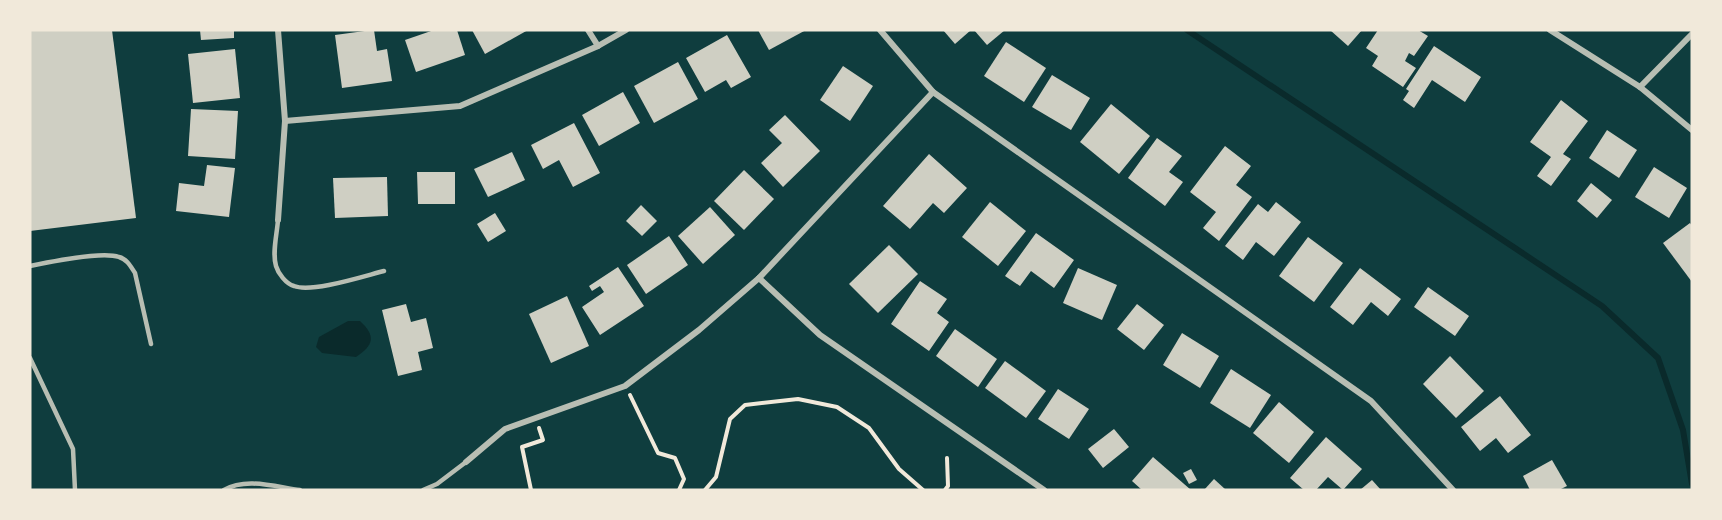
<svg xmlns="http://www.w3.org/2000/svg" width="1722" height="520" font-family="'Public Sans',sans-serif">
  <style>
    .water { fill: #0a2a2b }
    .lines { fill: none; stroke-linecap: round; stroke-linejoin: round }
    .stream { stroke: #0a2a2b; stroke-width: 6 }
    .building { fill: #cfcfc3 }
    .path { stroke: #f1e9da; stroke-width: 4 }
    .service { stroke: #b8beb3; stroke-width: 4.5 }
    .minor { stroke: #b8beb3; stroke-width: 6 }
  </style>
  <rect width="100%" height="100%" fill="#0f3d3e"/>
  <path class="water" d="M348 321H360C376 336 374 345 356 357L322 353 316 347 319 337Z"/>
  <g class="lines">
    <polyline class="stream" points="1187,30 1602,306 1658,358 1683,430 1692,484"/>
  </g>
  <g class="building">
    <polygon points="30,30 112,30 136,218 30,231"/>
    <polygon points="200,30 234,30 234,38 201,40"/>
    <polygon points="372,30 374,30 377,51 387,49 392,81 342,88 335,35"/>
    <polygon points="434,30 457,30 465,55 416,72 405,40"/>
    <polygon points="472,30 528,30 485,54"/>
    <polygon points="758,30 806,30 769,50"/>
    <polygon points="943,30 971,30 955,44"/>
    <polygon points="974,30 1005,30 987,45"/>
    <polygon points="1330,30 1362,30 1348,46"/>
    <polygon points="1378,30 1418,30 1428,36 1414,56 1409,53 1405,61 1416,68 1403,87 1372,66 1378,56 1366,48"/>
    <polygon points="727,35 751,77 731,88 726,80 705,92 686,58"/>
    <polygon points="1006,42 1046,68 1024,102 984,76"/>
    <polygon points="1434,46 1481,77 1465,102 1432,80 1414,108 1403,100 1409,91 1406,89"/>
    <polygon points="235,49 240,98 193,103 188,54"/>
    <polygon points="678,62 698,99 654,123 634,86"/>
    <polygon points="843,66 873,86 850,121 820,100"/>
    <polygon points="1052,75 1090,98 1071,130 1032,107"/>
    <polygon points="623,92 640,123 599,146 582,115"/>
    <polygon points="1561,100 1588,121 1563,154 1571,159 1551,186 1537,176 1551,157 1530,142"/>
    <polygon points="1111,104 1150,136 1119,174 1080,142"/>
    <polygon points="191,109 238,111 235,159 188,156"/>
    <polygon points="785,115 820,151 783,187 761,163 782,143 769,130"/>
    <polygon points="574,123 600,173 573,187 559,160 543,169 531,145"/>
    <polygon points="1607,130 1637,150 1619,178 1589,158"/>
    <polygon points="1157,138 1182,156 1169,172 1183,182 1165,206 1128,178"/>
    <polygon points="1225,146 1251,166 1236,185 1252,197 1219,241 1203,228 1216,212 1190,192"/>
    <polygon points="512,152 525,180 488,197 474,169"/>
    <polygon points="929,154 967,188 944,213 933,203 910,229 883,206"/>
    <polygon points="207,165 235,168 229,217 176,211 179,183 204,186"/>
    <polygon points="1654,167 1687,188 1669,218 1635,197"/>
    <polygon points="744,170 774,199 744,230 714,201"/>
    <polygon points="417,172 455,172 455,204 418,204"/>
    <polygon points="387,177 388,216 335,218 333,178"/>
    <polygon points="1591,183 1612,200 1597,218 1577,201"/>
    <polygon points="990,202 1026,231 998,266 962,237"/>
    <polygon points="1276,202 1301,222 1274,256 1256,242 1243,260 1225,246 1258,204 1268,212"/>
    <polygon points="641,205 657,221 642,236 626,221"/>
    <polygon points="710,207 735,235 703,264 678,236"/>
    <polygon points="495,213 506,231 488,242 477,224"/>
    <polygon points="1690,223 1692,226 1692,282 1663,243"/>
    <polygon points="1036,233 1074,260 1054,288 1031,271 1020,286 1005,276"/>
    <polygon points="669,236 688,265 646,294 627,265"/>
    <polygon points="1308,237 1343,263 1314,302 1279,276"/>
    <polygon points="889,245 918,274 878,313 849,284"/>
    <polygon points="618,267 644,306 600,335 582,307 604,292 600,286 592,291 589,286"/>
    <polygon points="1078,268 1117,285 1102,320 1063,303"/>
    <polygon points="1360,268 1401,299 1388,316 1371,302 1353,325 1330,307"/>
    <polygon points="920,281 947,299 937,313 949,322 929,351 891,324"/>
    <polygon points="1428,287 1469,316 1455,336 1414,307"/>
    <polygon points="567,296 589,346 551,363 529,314"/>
    <polygon points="406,304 411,322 426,318 433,348 418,352 422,370 398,376 382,310"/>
    <polygon points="1137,304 1164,325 1144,350 1117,329"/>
    <polygon points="955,329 997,359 978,387 936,356"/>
    <polygon points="1182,333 1219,356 1200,388 1163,365"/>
    <polygon points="1450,356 1484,391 1456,418 1423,384"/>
    <polygon points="1005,361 1046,391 1026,418 985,388"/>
    <polygon points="1231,369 1271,395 1250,428 1210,403"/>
    <polygon points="1058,389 1089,409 1069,439 1038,419"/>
    <polygon points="1500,396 1531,435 1508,453 1496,438 1480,451 1461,427"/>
    <polygon points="1279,402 1314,432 1289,463 1253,433"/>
    <polygon points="1114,429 1129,447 1103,468 1088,449"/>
    <polygon points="1326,437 1362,469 1343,490 1328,477 1316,490 1304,490 1290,478"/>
    <polygon points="1153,457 1191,490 1142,490 1132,481"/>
    <polygon points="1552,460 1567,486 1559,490 1530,490 1523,476"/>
    <polygon points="1191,469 1197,480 1189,484 1183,473"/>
    <polygon points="1214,479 1226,490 1204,490"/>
    <polygon points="1372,480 1381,490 1360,490"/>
  </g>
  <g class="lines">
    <g class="path">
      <polyline points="630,395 658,453 675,458 684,479 679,490"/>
      <polyline points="531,490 522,447 543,440 539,428"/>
      <polyline points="705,490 716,477 730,419 745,405 798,399 837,407 869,428 899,469 923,490"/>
      <polyline points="945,490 948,486 947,458"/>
    </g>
    <g class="service">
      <path d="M278 220C277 234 272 253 276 266 278 273 286 284 294 286 312 293 364 276 384 271"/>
      <path d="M30 266C49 262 102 251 119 257 127 259 131 267 135 273L151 344"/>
      <polyline points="30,358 73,449 75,490"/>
      <path d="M224 490C246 477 276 487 300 490"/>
      <polyline points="423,490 437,484 466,462"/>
    </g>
    <g class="minor">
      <polyline points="278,30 285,121 278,220"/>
      <polyline points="588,30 598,46"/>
      <polyline points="880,30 933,92 1371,401 1453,490"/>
      <polyline points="1550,30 1640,87 1692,130"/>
      <polyline points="1640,87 1692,34"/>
      <polyline points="285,121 460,106 598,46 626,30"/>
      <polyline points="759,278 820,335 1044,490"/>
      <polyline points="466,462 505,429 625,386 699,330 759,278 933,92"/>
    </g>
  </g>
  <rect width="1722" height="520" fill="none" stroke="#f1e9da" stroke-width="63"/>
</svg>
